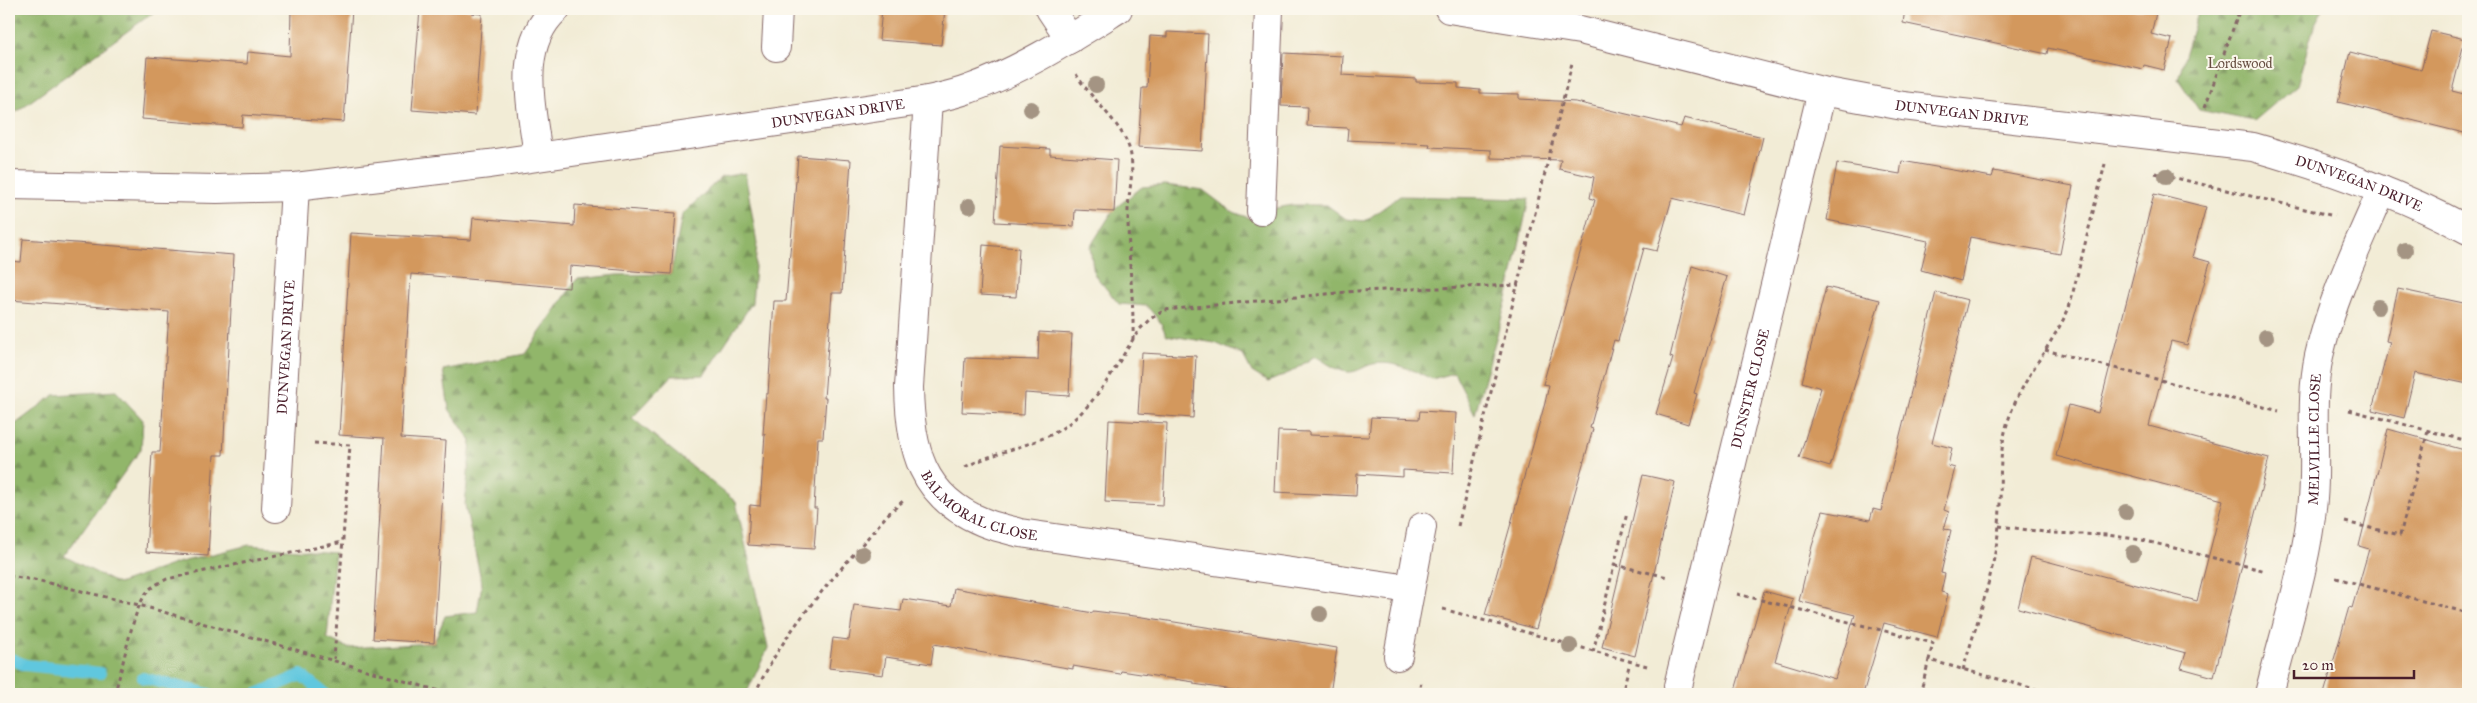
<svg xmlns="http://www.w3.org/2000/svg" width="2477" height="703" font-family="'IM FELL Great Primer',serif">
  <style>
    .forest { fill: url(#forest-firs); stroke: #6e6a4b }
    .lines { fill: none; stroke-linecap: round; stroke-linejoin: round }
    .stream { stroke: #61c7de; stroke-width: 12 }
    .building { fill: #d3985d }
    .minor-casing { stroke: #856767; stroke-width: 30 }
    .path { stroke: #856767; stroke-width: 3; stroke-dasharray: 4 4; stroke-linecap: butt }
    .minor { stroke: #fff; stroke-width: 28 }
    .tree { fill: #a49483 }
    .labels { text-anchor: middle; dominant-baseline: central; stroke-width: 4; stroke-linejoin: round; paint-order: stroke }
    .park-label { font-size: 14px; fill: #654c3f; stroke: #fbf7ec }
    .street-label { font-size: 14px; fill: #4a1f2b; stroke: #fbf7ec }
  </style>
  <defs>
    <pattern id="forest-firs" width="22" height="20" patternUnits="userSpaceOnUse" patternTransform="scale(1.25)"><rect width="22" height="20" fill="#91b66b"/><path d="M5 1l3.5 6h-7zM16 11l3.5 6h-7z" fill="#789358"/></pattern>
  </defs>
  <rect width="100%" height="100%" fill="#fbf7ec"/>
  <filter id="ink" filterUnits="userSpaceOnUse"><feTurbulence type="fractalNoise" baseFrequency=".02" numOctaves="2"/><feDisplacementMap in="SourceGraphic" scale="10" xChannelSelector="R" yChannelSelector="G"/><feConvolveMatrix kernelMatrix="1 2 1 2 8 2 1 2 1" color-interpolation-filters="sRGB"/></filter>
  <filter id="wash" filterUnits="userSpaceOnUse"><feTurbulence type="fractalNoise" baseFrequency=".0096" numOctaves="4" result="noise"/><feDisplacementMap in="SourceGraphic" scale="20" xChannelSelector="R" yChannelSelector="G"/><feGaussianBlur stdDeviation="1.12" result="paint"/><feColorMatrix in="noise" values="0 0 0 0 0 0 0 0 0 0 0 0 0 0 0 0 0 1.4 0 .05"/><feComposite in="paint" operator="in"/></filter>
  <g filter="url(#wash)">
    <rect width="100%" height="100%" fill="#f2ecd6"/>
    <g class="forest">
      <polygon points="9,9 158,9 9,117"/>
      <polygon points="2199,9 2323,9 2314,26 2297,85 2254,121 2199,110 2178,79"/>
      <polygon points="745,173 757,243 752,303 704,375 672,376 632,418 736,502 768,648 746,694 154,694 107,688 100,694 9,694 9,429 54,395 116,391 143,420 141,449 64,556 118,584 177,563 249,545 335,552 327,638 348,648 434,643 445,616 477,612 482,584 465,505 471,441 449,409 443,370 525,354 577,279 617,275 671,274 682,215 721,177"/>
      <path d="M1165 185 1203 190 1231 211 1254 220 1271 209 1292 205H1327L1346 219 1365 221 1400 196 1529 199 1508 295 1475 414 1454 373 1432 379C1415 371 1393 360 1373 364 1364 366 1357 373 1347 372 1337 371 1324 361 1315 356L1291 372 1268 382 1252 372 1243 355 1215 343 1166 335 1161 323 1147 306 1119 304 1094 274 1090 247 1114 209 1142 187Z"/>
    </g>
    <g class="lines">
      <g class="stream">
        <polyline points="9,658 25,665 100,673"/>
        <polyline points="143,678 209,694"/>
        <polyline points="257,694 301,675 325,694"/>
      </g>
    </g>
    <g id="blocks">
      <g class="building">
        <polygon points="291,9 352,9 344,122 243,115 242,127 142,119 147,57 247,64 248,52 290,56"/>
        <polygon points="420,9 471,9 471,13 482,14 475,115 412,110"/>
        <polygon points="882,9 945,9 941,45 879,40"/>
        <polygon points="1905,9 2157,9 2151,34 2172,39 2164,70 2144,65 2143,69 2048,48 2047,54 1903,23"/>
        <polygon points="2431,31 2465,39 2452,91 2468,95 2468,134 2338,102 2350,52 2421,70"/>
        <polygon points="1167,32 1208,34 1202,151 1138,147 1142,88 1147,88 1150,36 1167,37"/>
        <polygon points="1283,53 1343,56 1342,75 1416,79 1416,82 1458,83 1458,88 1480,90 1480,93 1519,94 1519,99 1576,102 1681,127 1684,118 1763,137 1744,215 1672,198 1657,251 1644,248 1618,341 1614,340 1590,428 1593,429 1536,629 1485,615 1545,403 1549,385 1543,384 1595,200 1590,198 1594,177 1559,169 1561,160 1491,158 1491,150 1429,147 1430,144 1347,140 1348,128 1307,126 1308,107 1281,106"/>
        <polygon points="1000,146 1050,149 1050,155 1117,160 1114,212 1075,210 1074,226 995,222"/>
        <polygon points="798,156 851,160 842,293 832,293 824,398 826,398 823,438 818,438 814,508 817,508 814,549 748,545 750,505 760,506 765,434 763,434 766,394 768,394 774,301 786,301"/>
        <polygon points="1902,161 1992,177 1994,171 2073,186 2060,254 1970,237 1961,281 1921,270 1928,241 1827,220 1837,163 1900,174"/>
        <polygon points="2154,194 2206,207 2192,257 2210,262 2187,345 2171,341 2149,426 2269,458 2214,677 2181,668 2186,653 2018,608 2031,557 2197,601 2223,500 2056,456 2069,405 2098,413"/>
        <polygon points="575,205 676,213 671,274 570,266 569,288 411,274 401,438 446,441 434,643 373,639 384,438 339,435 351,233 471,240 473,218 574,226"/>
        <polygon points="23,239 234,255 223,455 214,455 208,556 146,552 152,452 160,452 169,312 9,300 9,261 21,262"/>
        <polygon points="983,245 1019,248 1016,297 980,295"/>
        <polygon points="1692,266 1727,277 1709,336 1711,337 1694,393 1697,394 1688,424 1656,414 1673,358 1670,357"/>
        <polygon points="1826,287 1880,300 1830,467 1799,458 1821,388 1802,382"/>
        <polygon points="2398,289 2468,304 2468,384 2415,373 2404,418 2372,410 2390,342 2386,341"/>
        <polygon points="1936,292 1968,300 1932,443 1952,448 1948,466 1955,468 1944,510 1949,512 1944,529 1951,530 1941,573 1945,574 1941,592 1948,594 1937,637 1884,623 1863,694 1734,694 1764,591 1793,599 1775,661 1835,679 1855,615 1799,601 1812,546 1823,511 1870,520 1873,509 1881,511"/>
        <polygon points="1039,332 1072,334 1069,396 1025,393 1024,415 962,412 965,358 1038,360"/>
        <polygon points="1142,353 1196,356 1193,418 1138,414"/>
        <polygon points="1420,411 1456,413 1453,473 1403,470 1403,477 1357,474 1356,496 1275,492 1278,431 1309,432 1309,435 1369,437 1371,417 1419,419"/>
        <polygon points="1109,420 1167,423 1163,505 1105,502"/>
        <polygon points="2388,429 2468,451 2468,694 2324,694 2349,607 2352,608 2369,549 2359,546"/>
        <polygon points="1643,475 1675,482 1635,656 1602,647"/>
        <polygon points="954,588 1093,613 1093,611 1143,617 1337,648 1330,694 1257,694 1194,684 1194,682 1121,671 1120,674 1073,666 1073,669 934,644 931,664 886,657 883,675 829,668 833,638 849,640 854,605 901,611 903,599 951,606"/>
      </g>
    </g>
  </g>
  <g filter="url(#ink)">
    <use href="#blocks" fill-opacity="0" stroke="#856767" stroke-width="1"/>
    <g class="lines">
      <g class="minor-casing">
        <g id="minor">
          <polyline points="1050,9 1070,39"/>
          <path id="s1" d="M1449 9 1580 30 1822 91 1903 106 2253 147C2327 168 2400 193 2468 230"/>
          <polyline points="776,47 778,9"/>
          <path id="s2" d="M928 100 909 387C910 448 921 497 983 522 994 527 1008 529 1020 533L1410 589"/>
          <path d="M538 156C532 107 515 46 556 9"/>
          <path id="s3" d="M9 185 217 189 295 187 489 164 928 100C941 97 956 94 969 89 1022 70 1070 39 1118 9"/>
          <polyline points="1261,211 1269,9"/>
          <path id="s4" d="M276 508 295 187"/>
          <polyline points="1398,656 1422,527"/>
          <path id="s5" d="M1678 686 1822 91"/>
          <path id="s6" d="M2269 694C2285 630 2307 565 2313 499 2317 452 2309 402 2319 356 2332 298 2358 245 2382 190"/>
        </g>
      </g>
      <g class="path">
        <path d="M1076 74C1090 98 1119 121 1128 145 1137 166 1127 195 1128 217 1128 258 1134 298 1133 339"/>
        <polyline points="2205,107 2240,9"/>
        <polyline points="2155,173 2334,216"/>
        <polyline points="2045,350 2279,411"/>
        <polyline points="2349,410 2468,441"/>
        <polyline points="314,443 350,445 334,659"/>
        <path d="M965 467C991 454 1021 448 1048 436 1092 416 1114 368 1139 330L1150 319 1165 310 1357 291 1519 285"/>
        <polyline points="2345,522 2400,535 2428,431"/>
        <polyline points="1458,526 1572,63"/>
        <polyline points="1999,526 2052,533 2107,535 2142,540 2266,571"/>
        <polyline points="1615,565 1668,577"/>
        <polyline points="9,576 40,581 139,605 450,694"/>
        <polyline points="2336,578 2468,613"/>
        <polyline points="1737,594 1933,643 1929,660"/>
        <polyline points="1443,609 1647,666"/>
        <polyline points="1593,652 1627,513"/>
        <path d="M1963 670C1976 625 1992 580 1998 534 2003 496 1996 458 2008 421 2021 380 2051 347 2069 308L2105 164"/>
        <path d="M114 694C124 668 132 605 150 589 154 585 161 582 167 579L343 542"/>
        <path d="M755 694C785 626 840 572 887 515L903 501"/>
        <polyline points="1418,694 1421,683"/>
        <polyline points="1622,694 1630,662"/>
        <polyline points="1920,694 1929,660 2053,694"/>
      </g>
      <use href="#minor" class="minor"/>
    </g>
    <g class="tree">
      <circle cx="1096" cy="85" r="8"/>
      <circle cx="1031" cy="109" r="8"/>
      <circle cx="2166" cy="176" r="8"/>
      <circle cx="969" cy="206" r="8"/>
      <circle cx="2405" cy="250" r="8"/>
      <circle cx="2378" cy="307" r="8"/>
      <circle cx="2266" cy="337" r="8"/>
      <circle cx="2126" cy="512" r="8"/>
      <circle cx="2133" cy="553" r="8"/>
      <circle cx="863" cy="554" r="8"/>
      <circle cx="1320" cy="614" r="8"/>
      <circle cx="1570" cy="646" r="8"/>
    </g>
  </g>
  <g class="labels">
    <g class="park-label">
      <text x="2240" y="63">Lordswood</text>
    </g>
    <g class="street-label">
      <text stroke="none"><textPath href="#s3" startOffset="834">DUNVEGAN DRIVE</textPath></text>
      <text stroke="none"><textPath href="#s1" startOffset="524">DUNVEGAN DRIVE</textPath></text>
      <text stroke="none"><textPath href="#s1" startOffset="929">DUNVEGAN DRIVE</textPath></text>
      <text stroke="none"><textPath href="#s4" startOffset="161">DUNVEGAN DRIVE</textPath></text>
      <text stroke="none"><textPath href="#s5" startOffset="306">DUNSTER CLOSE</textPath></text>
      <text stroke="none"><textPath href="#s6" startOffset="260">MELVILLE CLOSE</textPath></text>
      <text stroke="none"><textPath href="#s2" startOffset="442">BALMORAL CLOSE</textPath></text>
    </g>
  </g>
  <rect width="2477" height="703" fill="none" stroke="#fbf7ec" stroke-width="30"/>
  <path d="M2294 670v8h120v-8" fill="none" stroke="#4a1f2b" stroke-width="2.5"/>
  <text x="2302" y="670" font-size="15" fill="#4a1f2b" stroke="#fbf7ec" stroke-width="4" paint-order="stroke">20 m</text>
</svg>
